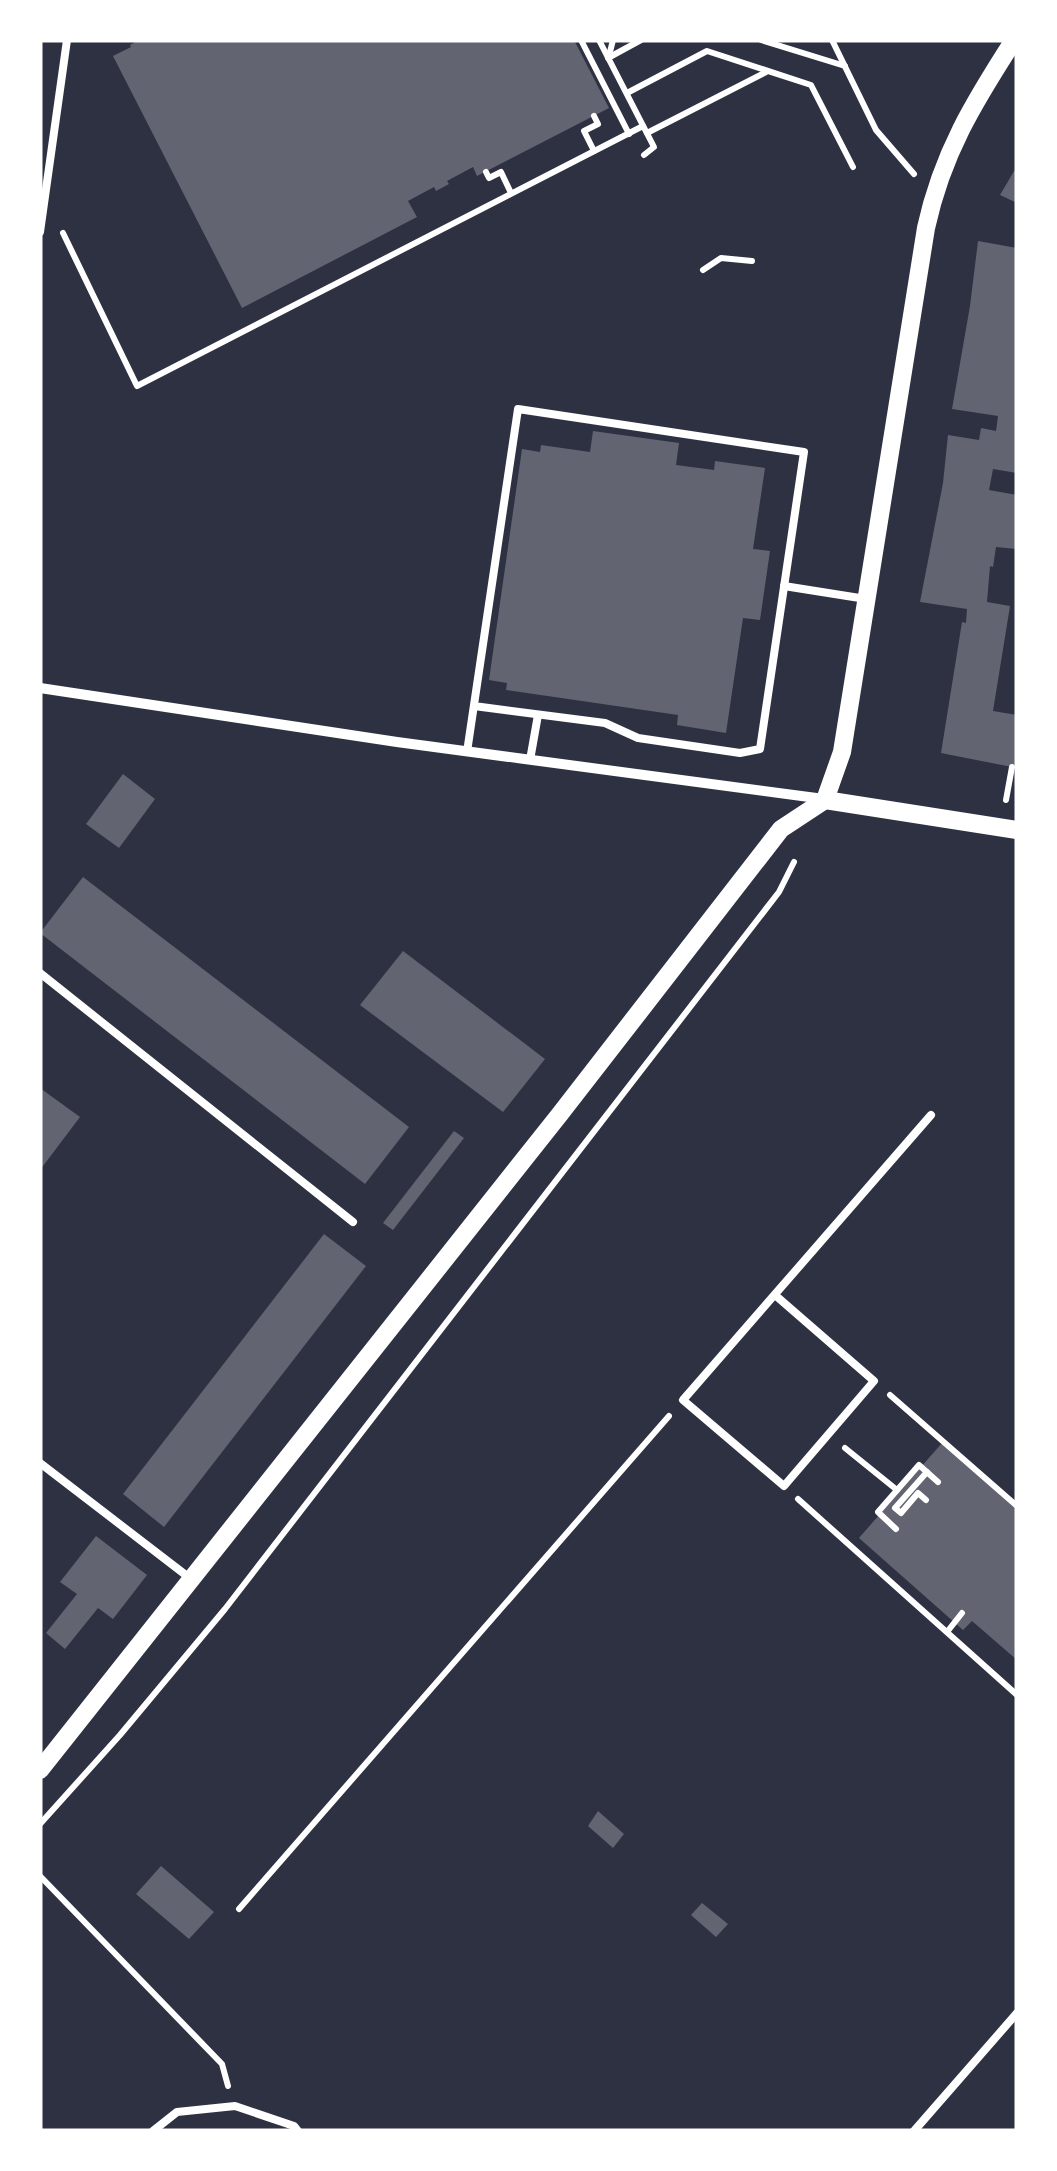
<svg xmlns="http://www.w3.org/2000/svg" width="1057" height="2171" font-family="Roboto,sans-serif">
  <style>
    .building { fill: #626471 }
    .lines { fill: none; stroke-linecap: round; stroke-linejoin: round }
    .path { stroke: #fff; stroke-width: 6 }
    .service { stroke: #fff; stroke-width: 8 }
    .minor { stroke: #fff; stroke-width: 10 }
    .tertiary { stroke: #fff; stroke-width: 18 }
  </style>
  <rect width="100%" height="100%" fill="#2d3142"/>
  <g class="building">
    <polygon points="139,40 574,40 609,108 477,176 473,167 447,181 449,184 436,191 434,187 408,201 417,217 242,308 113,56 131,47 130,45"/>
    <polygon points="1017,166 1017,203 1000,195"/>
    <polygon points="978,241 1017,248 1017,473 993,469 989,490 1017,495 1017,549 996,547 993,567 990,566 987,602 1010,606 993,711 1017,715 1017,768 941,753 962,622 966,623 967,609 920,602 943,483 948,435 979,440 981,428 996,431 997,424 998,416 952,409 970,306"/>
    <polygon points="593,431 679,443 676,465 714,470 715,461 765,468 753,549 770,551 760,620 743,618 726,733 677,725 678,715 506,690 507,683 489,680 522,449 540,452 541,445 590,452"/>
    <polygon points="123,774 155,799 119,848 86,824"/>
    <polygon points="83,877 409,1127 365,1184 40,933"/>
    <polygon points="403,951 545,1059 503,1112 360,1005"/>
    <polygon points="40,1088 80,1117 40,1170"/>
    <polygon points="454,1131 464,1138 393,1230 383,1223"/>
    <polygon points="324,1234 366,1266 164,1527 123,1494"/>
    <polygon points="942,1443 1017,1510 1017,1660 972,1621 963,1630 859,1538"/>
    <polygon points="96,1536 147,1575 113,1619 98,1608 65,1649 46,1633 77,1594 60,1582"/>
    <polygon points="598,1811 624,1834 613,1848 588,1826"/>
    <polygon points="161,1866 214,1912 189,1939 136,1894"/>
    <polygon points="702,1903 728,1924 716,1937 691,1915"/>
  </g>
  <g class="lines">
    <g class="path">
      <polyline points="581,40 629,134"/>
      <polyline points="599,40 654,147 644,155"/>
      <polyline points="761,40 845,66"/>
      <polyline points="832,40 876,130 914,174"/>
      <polyline points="609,56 613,40"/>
      <polyline points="608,58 641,40"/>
      <polyline points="627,93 707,51 811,85 853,167"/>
      <polyline points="647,133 766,72"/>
      <polyline points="594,151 584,131 598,124 594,116"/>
      <polyline points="486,172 489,178 501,172 511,193"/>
      <polyline points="63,233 137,386 643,126"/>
      <polyline points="703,270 721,258 752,261"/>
      <polyline points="1006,800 1012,767"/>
      <polyline points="890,1395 1017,1506"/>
      <polyline points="845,1448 897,1490"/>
      <polyline points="798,1499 1017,1695"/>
      <polyline points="926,1500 918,1493 901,1513 895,1508 927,1472"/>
      <polyline points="896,1529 878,1512 919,1465 938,1482"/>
      <polyline points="947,1632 962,1613"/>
      <polyline points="40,1824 120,1735 225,1609 779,892 794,862"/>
      <polyline points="40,1876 222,2064 228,2086"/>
      <polyline points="239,1909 669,1416"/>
    </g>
    <g class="service">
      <polyline points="40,232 67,40"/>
      <polyline points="784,586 866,599"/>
      <polyline points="467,752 518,409 804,452 760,749 740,753 638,738 605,723 474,706"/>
      <polyline points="530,760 538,715"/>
      <polyline points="40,973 353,1222"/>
      <polyline points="775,1295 874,1381 784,1486 683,1400 931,1115"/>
      <polyline points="40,1463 191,1579"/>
      <polyline points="153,2131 177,2112 235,2106 294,2126 298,2131"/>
      <polyline points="914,2131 1017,2013"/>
    </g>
    <polyline class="minor" points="40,688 397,742 824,799"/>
    <g class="tertiary">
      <polyline points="825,800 1017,830"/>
      <path d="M40 1770 560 1114 781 829 825 800 842 752 926 228C942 154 974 102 1014 40"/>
    </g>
  </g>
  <rect width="1057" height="2171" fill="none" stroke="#ffffff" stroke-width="85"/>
</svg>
